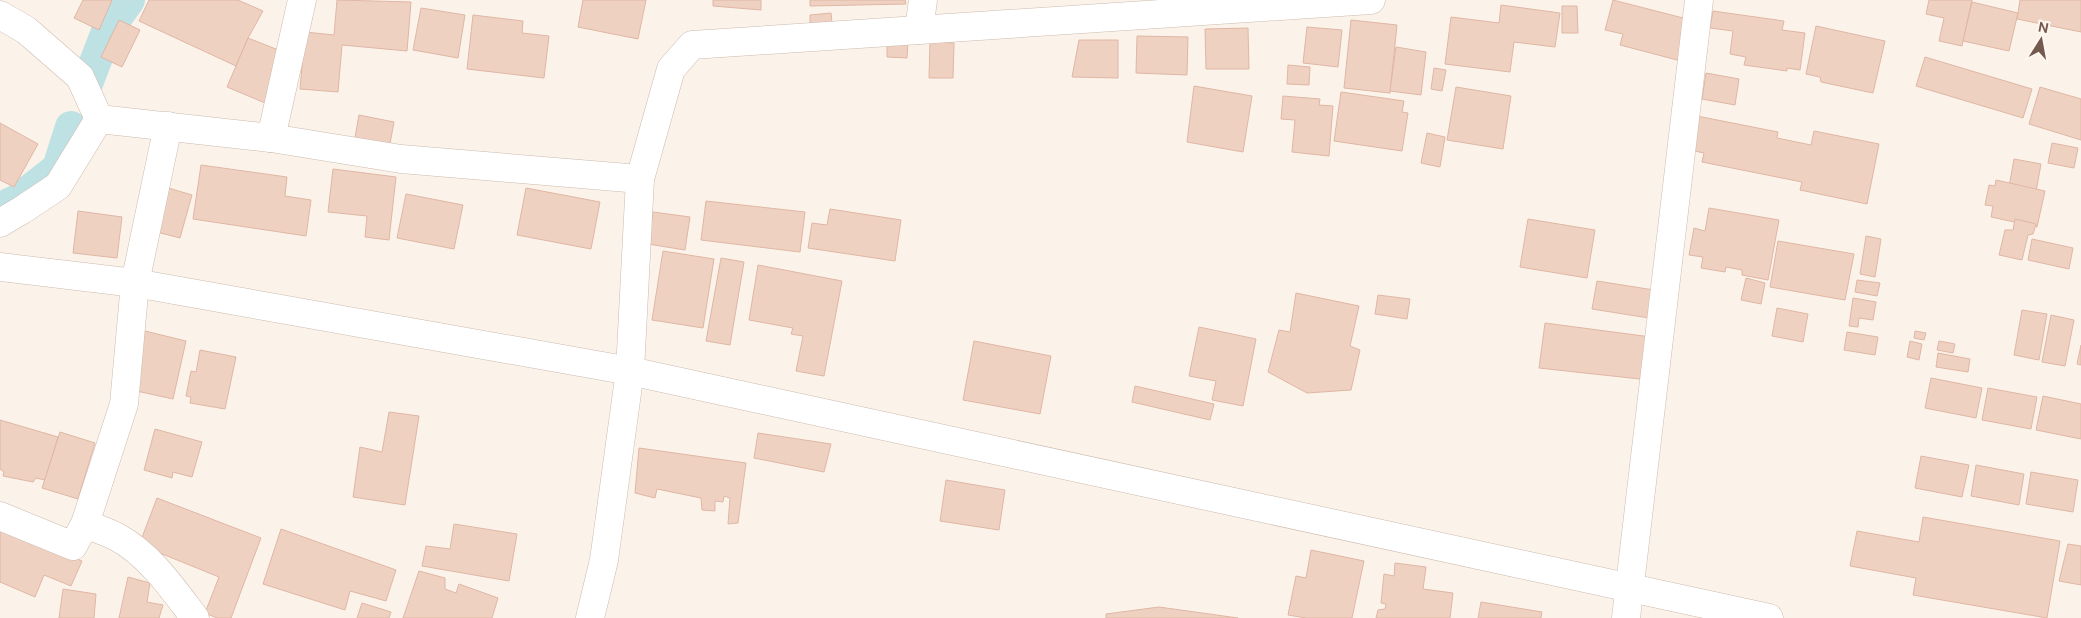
<svg xmlns="http://www.w3.org/2000/svg" width="2081" height="618" font-family="'DM Sans',sans-serif">
  <style>
    .lines { fill: none; stroke-linecap: round; stroke-linejoin: round }
    .canal { stroke: #bee1e4; stroke-width: 32 }
    .building { fill: #efd1c2; stroke: #e0b6a4 }
    .minor-casing { stroke: #cdbaaf; stroke-width: 29 }
    .tertiary-casing { stroke: #cdbaaf; stroke-width: 29 }
    .minor { stroke: #fff; stroke-width: 28 }
    .tertiary { stroke: #fff; stroke-width: 28 }
  </style>
  <rect width="100%" height="100%" fill="#fbf3e9"/>
  <g class="lines">
    <g class="canal">
      <polyline points="86,86 108,29 129,0"/>
      <polyline points="9,204 16,201 58,168 71,127"/>
    </g>
  </g>
  <g class="building">
    <polygon points="83,0 112,0 99,30 74,18"/>
    <polygon points="149,0 238,0 263,11 248,38 236,66 139,21"/>
    <polygon points="337,0 411,2 407,51 342,45 338,92 300,89 305,32 334,35"/>
    <polygon points="583,0 646,0 638,39 578,27"/>
    <polygon points="713,0 761,0 761,10 713,6"/>
    <polygon points="810,0 905,0 906,4 810,6"/>
    <polygon points="1613,0 1691,20 1681,61 1620,45 1623,34 1605,30"/>
    <polygon points="1929,0 1972,0 1962,46 1939,41 1944,18 1926,14"/>
    <polygon points="2020,0 2081,0 2081,32 2017,19"/>
    <polygon points="1972,2 2018,13 2009,51 1963,41"/>
    <polygon points="1501,5 1560,13 1555,47 1514,42 1510,72 1445,64 1451,17 1499,23"/>
    <polygon points="1562,6 1577,6 1578,33 1562,33"/>
    <polygon points="421,8 465,15 458,58 413,50"/>
    <polygon points="1713,11 1784,21 1782,30 1805,33 1800,70 1787,68 1787,71 1744,65 1746,57 1730,54 1733,31 1710,28"/>
    <polygon points="831,13 832,23 810,24 810,15"/>
    <polygon points="473,15 523,21 522,33 549,36 544,78 467,69"/>
    <polygon points="119,20 140,30 122,67 101,57"/>
    <polygon points="1351,20 1397,25 1390,93 1344,88"/>
    <polygon points="1816,26 1885,41 1873,93 1821,82 1820,77 1806,74"/>
    <polygon points="1307,27 1342,30 1338,67 1303,63"/>
    <polygon points="1248,28 1249,69 1206,69 1205,29"/>
    <polygon points="1137,36 1188,37 1187,75 1136,73"/>
    <polygon points="248,38 286,53 265,103 227,87"/>
    <polygon points="1079,40 1118,40 1118,78 1072,77"/>
    <polygon points="887,41 908,41 907,58 887,57"/>
    <polygon points="930,42 954,43 953,78 929,78"/>
    <polygon points="1396,47 1426,52 1421,95 1390,91"/>
    <polygon points="1925,57 2032,89 2023,118 1916,86"/>
    <polygon points="1288,65 1310,67 1309,85 1287,84"/>
    <polygon points="1434,68 1446,70 1442,91 1431,89"/>
    <polygon points="1706,73 1739,79 1735,105 1702,99"/>
    <polygon points="1194,86 1252,96 1243,152 1187,142"/>
    <polygon points="1456,87 1511,96 1503,149 1447,140"/>
    <polygon points="2040,87 2081,99 2081,140 2029,124"/>
    <polygon points="1341,92 1404,101 1402,112 1408,113 1402,151 1334,141"/>
    <polygon points="1283,96 1320,99 1319,105 1333,106 1329,156 1292,152 1295,120 1281,119"/>
    <polygon points="359,115 394,122 389,149 354,143"/>
    <polygon points="1697,116 1778,132 1777,138 1811,145 1814,131 1879,144 1867,204 1800,190 1802,182 1702,162 1704,153 1690,150"/>
    <polygon points="0,123 38,144 14,187 0,180"/>
    <polygon points="1427,133 1445,137 1440,167 1421,163"/>
    <polygon points="2052,143 2078,148 2074,168 2048,163"/>
    <polygon points="2014,159 2041,164 2036,192 2009,187"/>
    <polygon points="201,165 287,177 285,196 311,200 306,236 193,219"/>
    <polygon points="333,169 396,177 389,240 365,237 367,216 328,212"/>
    <polygon points="1996,180 2045,191 2037,227 1991,217 1993,206 1985,205 1989,185 1995,186"/>
    <polygon points="165,187 192,195 180,238 153,231"/>
    <polygon points="526,188 600,202 591,249 517,235"/>
    <polygon points="406,194 463,205 454,249 397,238"/>
    <polygon points="706,201 805,212 800,252 701,240"/>
    <polygon points="1709,208 1779,220 1768,280 1742,275 1742,270 1726,267 1725,272 1701,268 1703,257 1689,255 1694,228 1705,231"/>
    <polygon points="830,209 901,220 895,261 808,248 812,223 827,225"/>
    <polygon points="78,211 122,217 117,258 73,253"/>
    <polygon points="653,212 690,217 685,250 648,244"/>
    <polygon points="1528,219 1595,230 1587,278 1520,267"/>
    <polygon points="2015,219 2036,224 2033,234 2028,235 2022,260 1999,255 2005,230 2013,230"/>
    <polygon points="1866,236 1881,239 1875,277 1860,274"/>
    <polygon points="2032,239 2073,248 2069,269 2028,260"/>
    <polygon points="1778,241 1854,254 1845,300 1770,287"/>
    <polygon points="663,251 714,259 703,328 652,320"/>
    <polygon points="721,258 744,262 730,345 706,341"/>
    <polygon points="758,265 842,281 824,376 796,371 803,336 791,334 793,328 749,320"/>
    <polygon points="1746,278 1765,283 1761,304 1741,300"/>
    <polygon points="1857,280 1880,283 1877,296 1855,292"/>
    <polygon points="1597,281 1654,290 1649,318 1592,309"/>
    <polygon points="1296,293 1359,306 1350,346 1360,350 1351,390 1307,393 1268,372 1279,330 1290,332"/>
    <polygon points="1378,295 1410,299 1407,319 1375,314"/>
    <polygon points="1853,298 1876,302 1873,320 1859,318 1858,327 1849,326"/>
    <polygon points="1777,308 1808,314 1803,342 1772,336"/>
    <polygon points="2022,310 2047,314 2039,360 2014,355"/>
    <polygon points="2051,315 2074,320 2065,366 2042,362"/>
    <polygon points="1545,323 1651,337 1649,380 1539,368"/>
    <polygon points="1199,327 1256,339 1243,406 1212,400 1216,381 1189,376"/>
    <polygon points="145,331 186,341 173,399 132,390"/>
    <polygon points="1915,331 1926,333 1924,340 1914,338"/>
    <polygon points="1847,332 1878,337 1875,355 1844,350"/>
    <polygon points="974,341 1051,356 1040,414 963,400"/>
    <polygon points="1910,341 1922,344 1919,360 1907,357"/>
    <polygon points="1939,341 1955,344 1953,353 1937,350"/>
    <polygon points="2081,345 2081,365 2077,364"/>
    <polygon points="200,350 236,357 225,409 190,403 191,397 186,396 191,371 196,372"/>
    <polygon points="1938,353 1970,359 1968,372 1936,367"/>
    <polygon points="1931,378 1982,388 1976,418 1925,408"/>
    <polygon points="1135,386 1214,404 1210,420 1132,402"/>
    <polygon points="1988,388 2037,397 2031,429 1982,420"/>
    <polygon points="2043,396 2081,404 2081,439 2036,430"/>
    <polygon points="389,412 419,416 405,505 353,497 360,447 382,452"/>
    <polygon points="0,420 58,437 45,480 36,478 33,482 3,476 4,472 0,469"/>
    <polygon points="155,429 202,442 192,477 173,472 172,478 144,470"/>
    <polygon points="60,432 95,443 78,499 42,488"/>
    <polygon points="758,433 831,444 824,472 754,458"/>
    <polygon points="639,448 746,463 738,523 728,524 730,498 724,496 723,502 715,501 715,511 702,510 701,498 657,489 655,498 635,493"/>
    <polygon points="1921,456 1969,465 1962,497 1915,488"/>
    <polygon points="1976,465 2024,474 2019,505 1971,496"/>
    <polygon points="2031,472 2078,480 2073,512 2026,504"/>
    <polygon points="946,480 1005,490 999,530 940,521"/>
    <polygon points="157,498 261,538 231,618 217,618 205,613 219,577 155,551 141,540"/>
    <polygon points="1923,517 2060,541 2047,618 1913,595 1916,578 1850,566 1857,531 1919,542"/>
    <polygon points="454,524 517,534 509,581 422,566 426,546 450,549"/>
    <polygon points="0,526 82,561 71,586 44,575 35,597 0,582"/>
    <polygon points="281,529 396,570 386,601 350,591 345,610 263,584"/>
    <polygon points="2068,544 2081,546 2081,585 2059,581"/>
    <polygon points="1311,550 1364,561 1352,618 1306,618 1288,615 1296,576 1306,578"/>
    <polygon points="1395,563 1426,567 1423,589 1453,593 1450,618 1376,618 1378,610 1385,609 1386,604 1381,603 1384,574 1394,576"/>
    <polygon points="419,571 445,578 445,589 456,593 459,584 498,598 492,618 403,618"/>
    <polygon points="128,577 150,583 147,602 163,605 159,618 119,618"/>
    <polygon points="63,589 96,594 94,618 59,618"/>
    <polygon points="1481,602 1542,612 1541,618 1478,618"/>
    <polygon points="362,603 391,612 389,618 357,618"/>
    <polygon points="1159,607 1238,618 1106,618 1106,614"/>
  </g>
  <g class="lines">
    <g class="minor-casing">
      <g id="minor">
        <polyline points="0,15 26,30 80,77 99,119"/>
        <polyline points="919,30 923,0"/>
        <polyline points="99,119 271,138 401,159 640,179"/>
        <polyline points="271,138 302,0"/>
        <polyline points="0,223 22,210 58,186 99,119"/>
        <polyline points="0,516 73,546 85,524 124,404 135,283 168,126"/>
        <path d="M85 524C96 528 107 532 117 537 150 555 173 589 195 618"/>
        <polyline points="590,618 604,560 630,371 640,179 671,69 692,45 1371,0"/>
        <polyline points="1626,618 1699,0"/>
      </g>
    </g>
    <g class="tertiary-casing">
      <polyline id="tertiary" points="0,267 135,283 630,371 1769,618"/>
    </g>
    <use href="#minor" class="minor"/>
    <use href="#tertiary" class="tertiary"/>
  </g>
  <g transform="translate(2041 40) rotate(11)" stroke="#fef7ef" stroke-width="4" paint-order="stroke">
  <path d="M0-4L9 19L0 12L-9 19Z" fill="#74594e"/>
  <text y="-8" font-size="14" font-weight="bold" text-anchor="middle" fill="#74594e">N</text>
  </g>
</svg>
